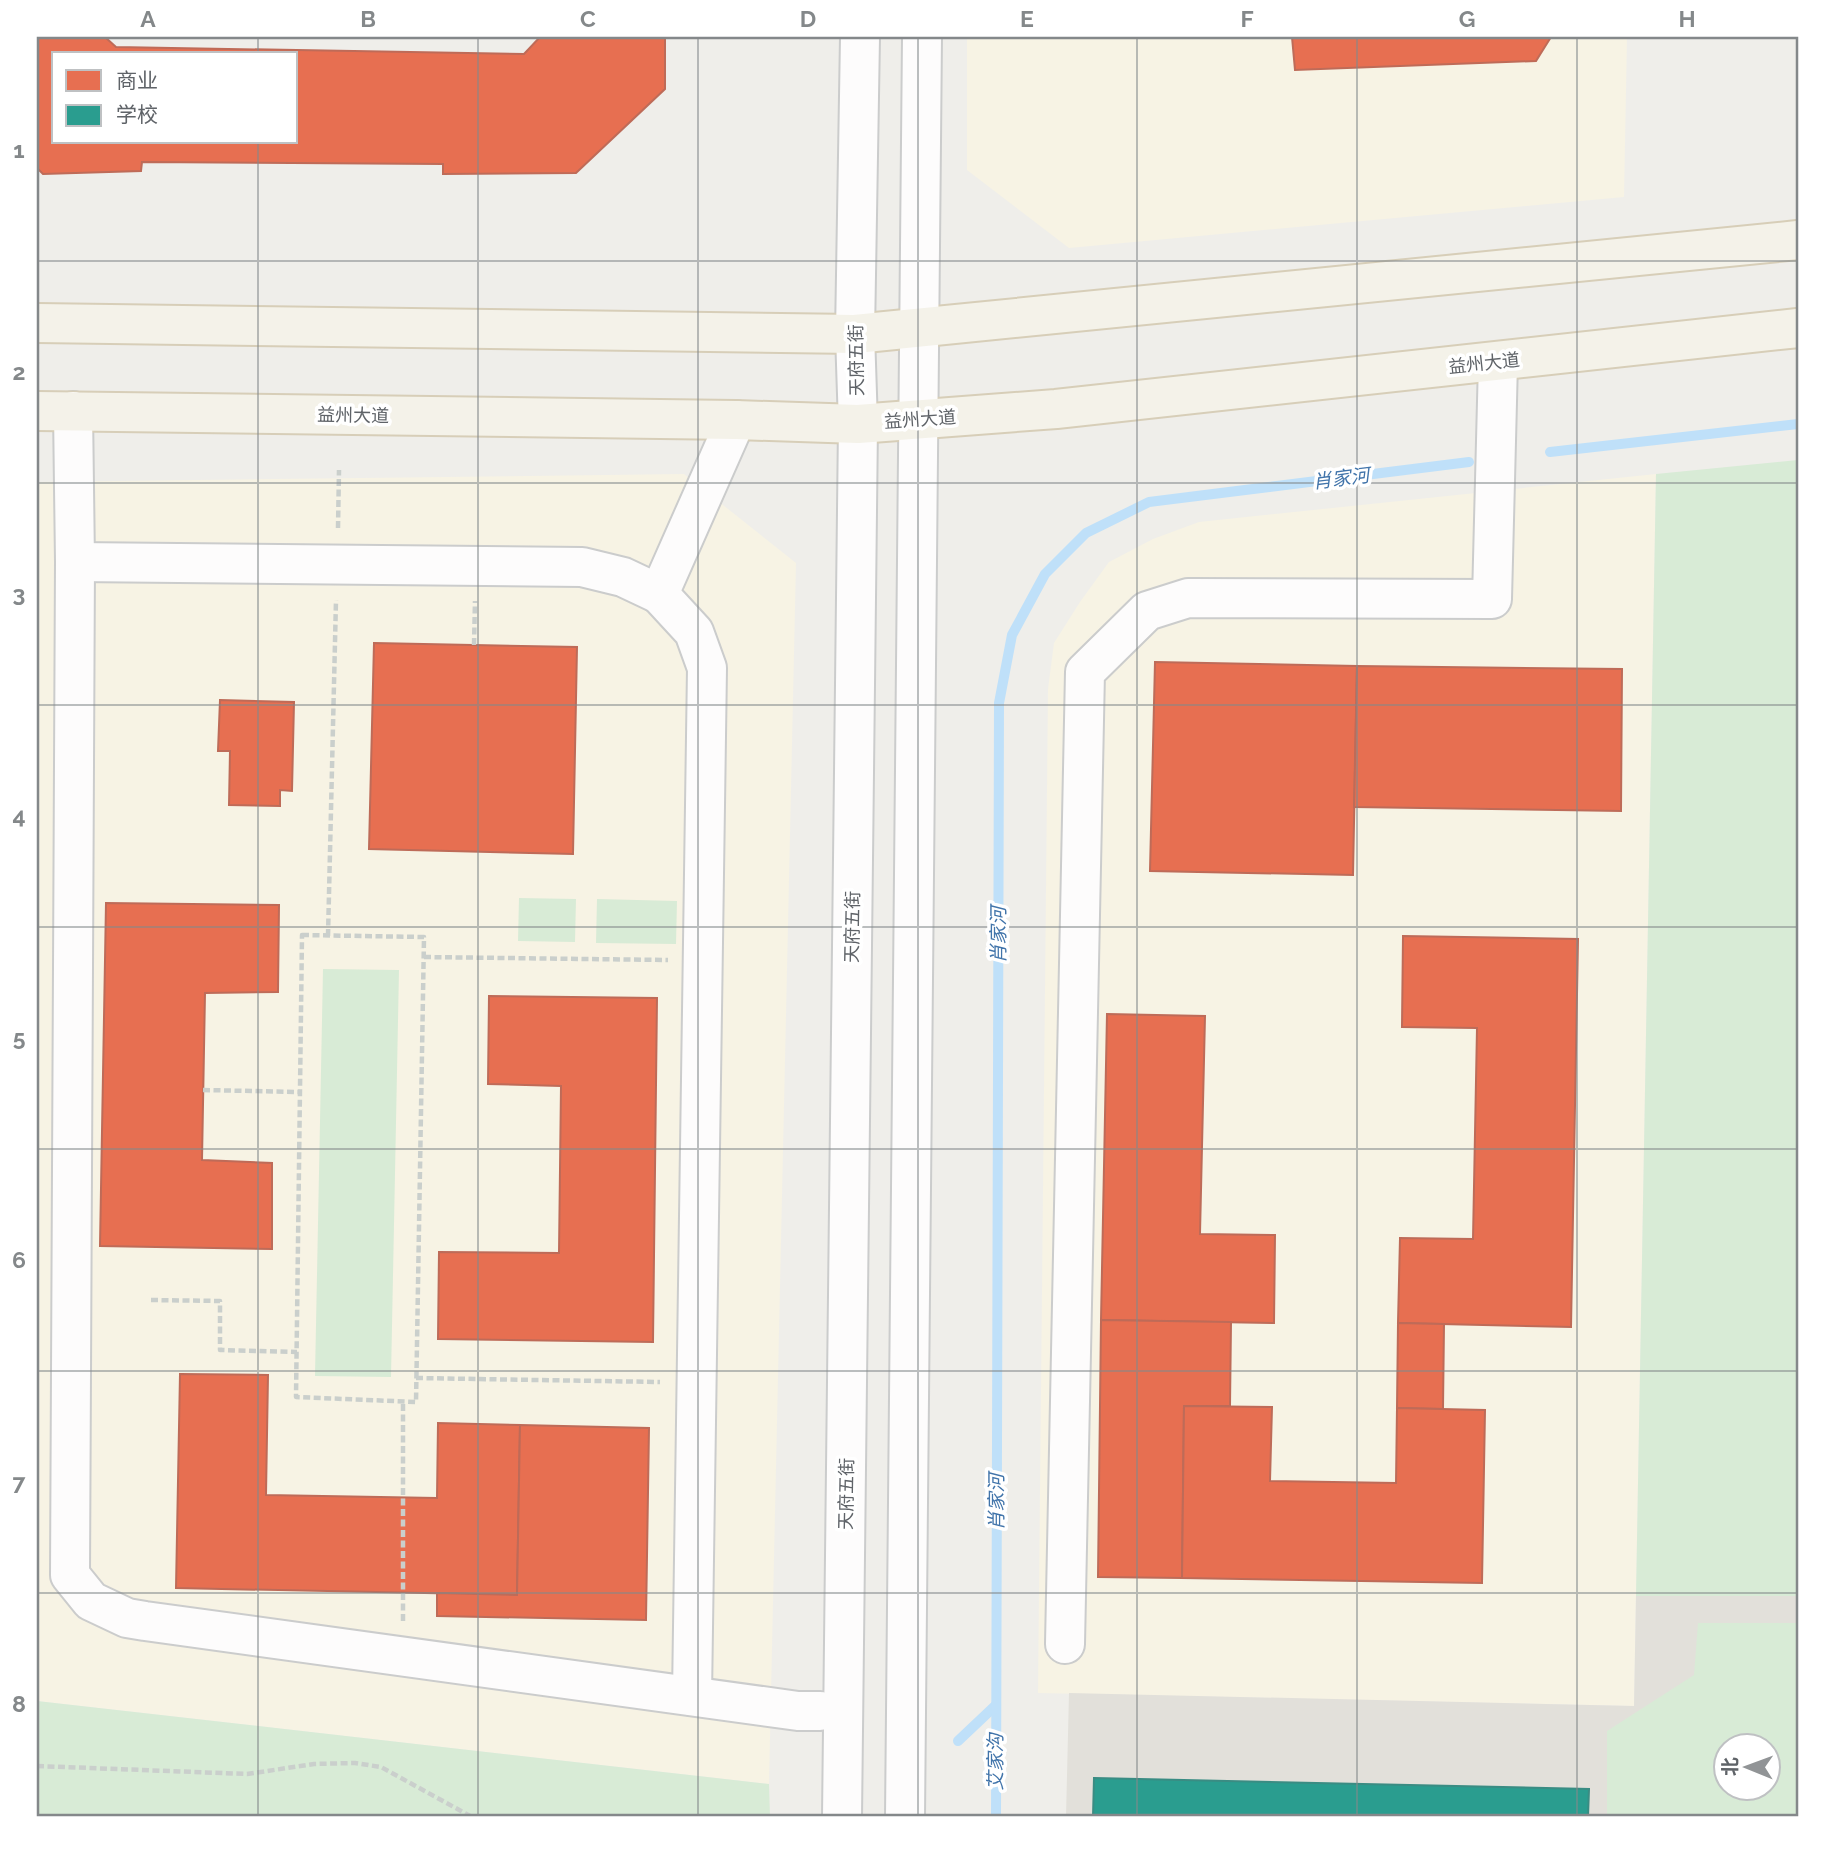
<svg xmlns="http://www.w3.org/2000/svg" width="1835" height="1854" font-family="Raleway,'Noto Sans SC',sans-serif">
  <style>
    .commercial { fill: #f7f3e4 }
    .education { fill: #e2e0da; fill-rule: evenodd }
    .green { fill: #d8ebd6; fill-rule: evenodd }
    .shops { fill: #e76f51; stroke: #be6b58; stroke-width: 2; fill-rule: evenodd }
    .schools { fill: #2a9d8f; stroke: #3a8c83; stroke-width: 2 }
    .lines { fill: none; stroke-linecap: round; stroke-linejoin: round }
    .stream { stroke: #bfe0f9; stroke-width: 10 }
    .minor-casing { stroke: #cbcccc; stroke-width: 42 }
    .major-casing { stroke: #d7ceb8; stroke-width: 42 }
    .path { stroke: #cacfcc; stroke-width: 4.5; stroke-dasharray: 7 3.5; stroke-linecap: butt }
    .minor { stroke: #fdfcfc; stroke-width: 38 }
    .major { stroke: #f4f2e9; stroke-width: 38 }
    .grid { fill: none; stroke: #84888a; stroke-width: 2; stroke-opacity: 0.55 }
    .labels { text-anchor: middle; dominant-baseline: central; stroke-width: 7; stroke-linejoin: round; paint-order: stroke }
    .street-label { font-size: 18px; fill: #5f6368; stroke: #fff }
    .water-label { font-size: 19px; font-style: italic; fill: #4174aa; stroke: #fff }
    .neatline { fill: none; stroke: #84888a; stroke-width: 2.5 }
    .grid-label { font-size: 23px; text-anchor: middle; font-weight: bold; fill: #84888a }
  </style>
  <rect width="100%" height="100%" fill="#efeeea"/>
  <g class="commercial">
    <polygon points="967,37 1627,37 1624,197 1069,248 967,170"/>
    <polygon points="684,474 796,563 769,1784 37,1701 37,482"/>
    <polygon points="1656,474 1634,1706 1038,1693 1048,689 1054,643 1080,602 1109,562 1153,539 1199,522"/>
  </g>
  <path class="education" d="M1636 1596H1798V1817H1066L1069 1693 1634 1706ZM1727 1745H1769V1787H1727Z"/>
  <g class="green">
    <polygon points="1798,460 1798,1596 1636,1596 1656,474"/>
    <polygon points="519,898 576,899 575,942 518,941"/>
    <polygon points="597,899 677,901 676,944 596,943"/>
    <polygon points="323,969 399,970 391,1377 315,1376"/>
    <path d="M1698 1623H1798V1817H1607V1731L1694 1675ZM1769 1745V1787H1727V1745Z"/>
    <polygon points="37,1701 769,1784 770,1817 37,1817"/>
  </g>
  <g class="shops">
    <path d="M37 37H105L116 47 524 54 540 37H665V89L576 173 443 174V164L142 162 141 171 43 174 37 168ZM54 54H296V142H54Z"/>
    <polygon points="1292,37 1551,37 1536,61 1295,70"/>
    <polygon points="374,643 577,647 573,854 369,849"/>
    <polygon points="1155,662 1357,666 1353,875 1150,871"/>
    <polygon points="1357,666 1622,669 1621,811 1354,807"/>
    <polygon points="220,700 294,702 292,791 280,790 280,806 229,805 230,751 218,751"/>
    <polygon points="106,903 279,905 278,992 205,993 202,1160 272,1163 272,1249 100,1246"/>
    <polygon points="1403,936 1578,939 1571,1327 1398,1323 1400,1238 1473,1239 1477,1028 1402,1027"/>
    <polygon points="489,996 657,998 653,1342 438,1339 439,1252 559,1253 561,1086 488,1084"/>
    <polygon points="1107,1014 1205,1016 1200,1234 1275,1235 1274,1323 1101,1320"/>
    <polygon points="1101,1320 1231,1322 1230,1406 1184,1406 1182,1578 1098,1577"/>
    <polygon points="1398,1323 1444,1324 1443,1409 1397,1408"/>
    <polygon points="180,1374 268,1375 266,1495 437,1498 438,1423 520,1425 517,1595 176,1588"/>
    <polygon points="1184,1406 1272,1407 1270,1481 1396,1483 1397,1408 1485,1410 1482,1583 1182,1578"/>
    <polygon points="520,1425 649,1428 646,1620 437,1616 437,1593 517,1595"/>
  </g>
  <polygon class="schools" points="1094,1778 1589,1789 1588,1817 1093,1817"/>
  <g class="lines">
    <g class="stream">
      <polyline points="1550,452 1798,424"/>
      <polyline points="958,1741 995,1706"/>
      <polyline points="996,1817 999,703 1012,635 1045,574 1086,533 1149,502 1469,462"/>
    </g>
    <g class="minor-casing">
      <g id="minor">
        <polyline points="73,411 75,562 70,1575 91,1601 127,1618 145,1621 798,1711 820,1711"/>
        <polyline points="75,562 582,567 623,577 659,594"/>
        <polyline points="1065,1644 1085,672 1147,611 1188,598 1492,599 1498,362"/>
        <polyline points="692,1696 707,668 694,632 659,594 736,420"/>
        <polyline points="842,1817 858,424 855,334 860,37"/>
        <polyline points="905,1817 922,37"/>
      </g>
    </g>
    <g class="major-casing">
      <g id="major">
        <polyline points="37,323 855,334 1798,240"/>
        <polyline points="37,411 736,420 858,424 1056,409 1798,328"/>
      </g>
    </g>
    <g class="path">
      <polyline points="338,528 339,470"/>
      <polyline points="474,645 475,601"/>
      <polygon points="302,935 424,937 416,1402 296,1397"/>
      <polyline points="328,936 336,600"/>
      <polyline points="424,957 668,960"/>
      <polyline points="203,1090 300,1092"/>
      <polyline points="151,1300 220,1301 220,1350 297,1352"/>
      <polyline points="416,1378 660,1382"/>
      <polyline points="403,1621 403,1402"/>
      <polyline points="37,1766 247,1774 314,1764 355,1763 381,1767 472,1817"/>
    </g>
    <use href="#minor" class="minor"/>
    <use href="#major" class="major"/>
  </g>
  <path class="grid" d="M258 37V54M478 37V1817M698 37V1817M918 37V1817M1137 37V1817M1357 37V1817M1577 37V1817M258 142V1817M37 261H1798M37 483H1798M37 705H1798M37 927H1798M37 1149H1798M37 1371H1798M37 1593H1798"/>
  <g class="labels">
    <g class="street-label">
      <text transform="translate(856 360) rotate(-91)">天府五街</text>
      <text transform="translate(1484 363) rotate(-6)">益州大道</text>
      <text transform="translate(353 415) rotate(1)">益州大道</text>
      <text transform="translate(920 419) rotate(-4)">益州大道</text>
      <text transform="translate(852 927) rotate(-89)">天府五街</text>
      <text transform="translate(846 1494) rotate(-89)">天府五街</text>
    </g>
    <g class="water-label">
      <text transform="translate(1341 478) rotate(-7)">肖家河</text>
      <text transform="translate(998 935) rotate(-90)">肖家河</text>
      <text transform="translate(996 1502) rotate(-90)">肖家河</text>
      <text transform="translate(995 1762) rotate(-90)">艾家沟</text>
    </g>
  </g>
  <rect width="1835" height="1854" fill="none" stroke="#ffffff" stroke-width="77"/>
  <rect x="52" y="52" width="245" height="91" fill="#ffffff" stroke="#bfc1c3" stroke-width="2"/>
  <rect x="66" y="70" width="35" height="21" fill="#e76f51" stroke="#bfc1c3" stroke-width="2"/>
  <text x="116" y="88" font-size="21" fill="#5f6368">商业</text>
  <rect x="66" y="105" width="35" height="21" fill="#2a9d8f" stroke="#bfc1c3" stroke-width="2"/>
  <text x="116" y="122" font-size="21" fill="#5f6368">学校</text>
  <g transform="translate(1747 1767) rotate(271)"><circle r="33" fill="#ffffff" stroke="#bfc1c3" stroke-width="2"/>
  <path d="M0-5L12 26L0 18L-12 26Z" fill="#919496"/>
  <text y="-10" font-size="19" font-weight="bold" text-anchor="middle" fill="#5f6368">北</text>
  </g>
  <rect x="38" y="38" width="1759" height="1777" class="neatline"/>
  <g class="grid-label">
    <text x="148" y="27">A</text>
    <text x="368" y="27">B</text>
    <text x="588" y="27">C</text>
    <text x="808" y="27">D</text>
    <text x="1027" y="27">E</text>
    <text x="1247" y="27">F</text>
    <text x="1467" y="27">G</text>
    <text x="1687" y="27">H</text>
    <text x="19" y="158">1</text>
    <text x="19" y="380">2</text>
    <text x="19" y="602">3</text>
    <text x="19" y="824">4</text>
    <text x="19" y="1046">5</text>
    <text x="19" y="1268">6</text>
    <text x="19" y="1490">7</text>
    <text x="19" y="1712">8</text>
  </g>
</svg>
